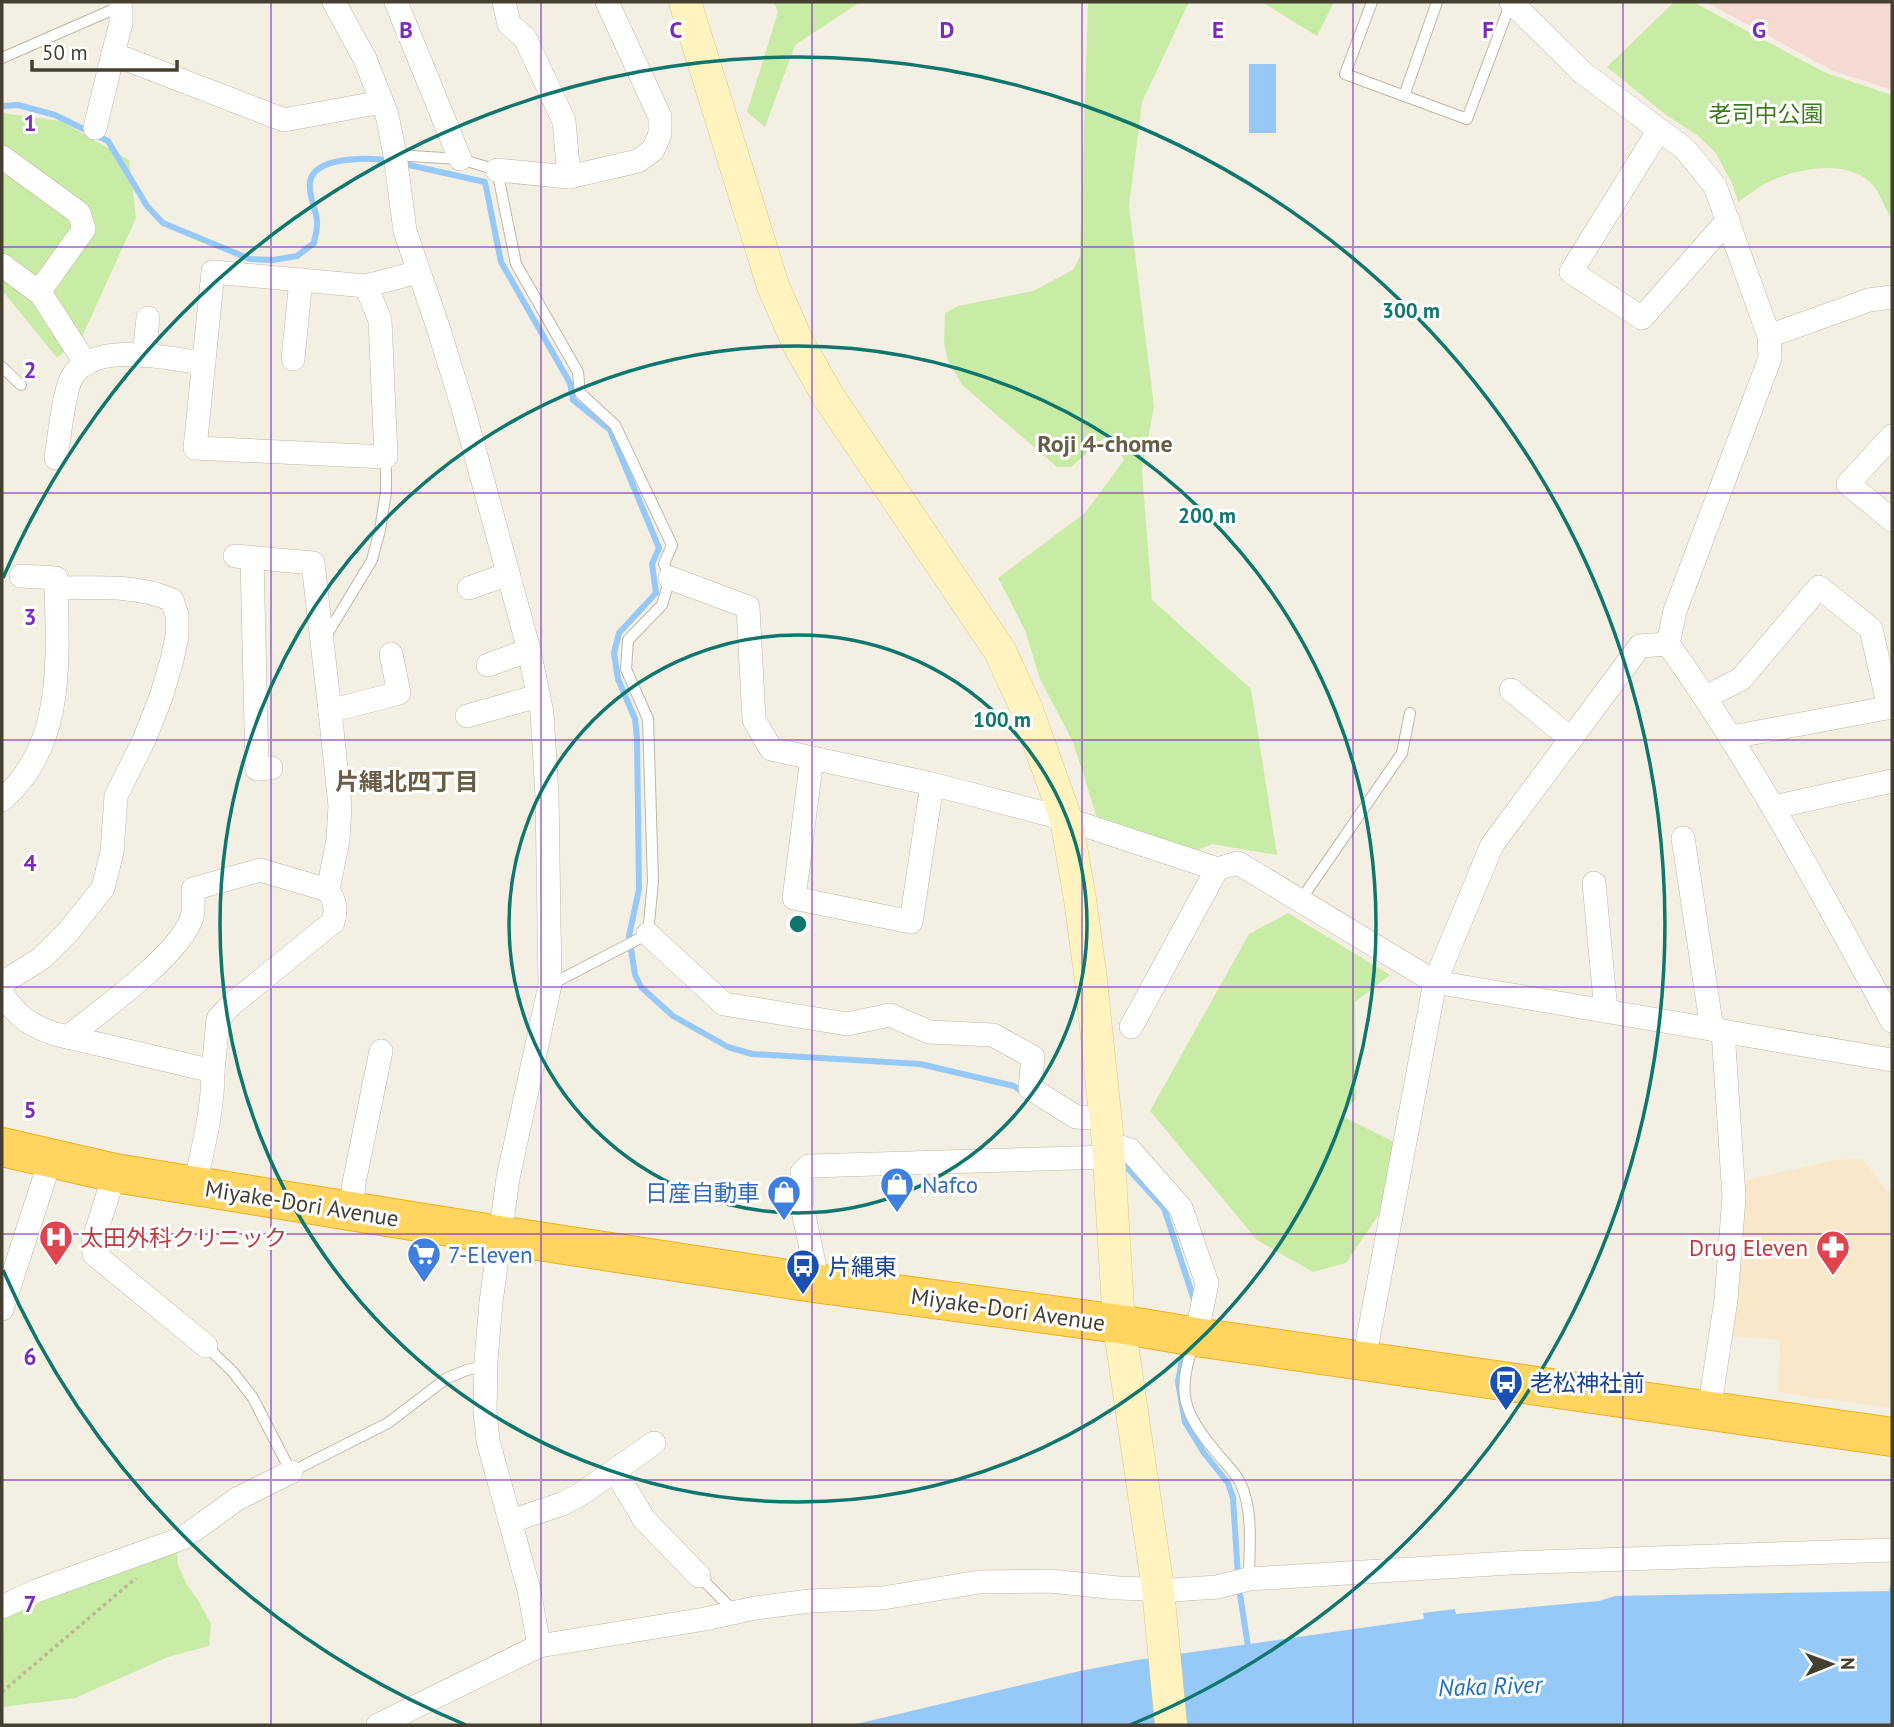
<svg xmlns="http://www.w3.org/2000/svg" width="1894" height="1727" font-family="'PT Sans','Noto Sans JP',sans-serif">
  <style>
    .commercial { fill: #f8e7c9 }
    .medical { fill: #f5dad3 }
    .green { fill: #c8eca5 }
    .water { fill: #96c9f7 }
    .lines { fill: none; stroke-linecap: round; stroke-linejoin: round }
    .stream { stroke: #96c9f7; stroke-width: 6 }
    .lane-casing { stroke: #bfb7a4; stroke-width: 12 }
    .street-casing { stroke: #bfb7a4; stroke-width: 24 }
    .secondary-casing { stroke: #d7c98c; stroke-width: 33 }
    .highway-casing { stroke: #ecaf22; stroke-width: 40 }
    .path { stroke: #c2b593; stroke-width: 3.5; stroke-dasharray: 3.5 3.5; stroke-linecap: butt }
    .lane { stroke: #fff; stroke-width: 10 }
    .street { stroke: #fff; stroke-width: 23 }
    .secondary { stroke: #fff4bf; stroke-width: 32 }
    .highway { stroke: #ffd560; stroke-width: 38 }
    .grid { fill: none; stroke: #7b2cbf; stroke-width: 2; stroke-opacity: 0.55 }
    .ring { fill: none; stroke: #0f766e; stroke-width: 3.5 }
    .labels { text-anchor: middle; dominant-baseline: central; stroke-width: 6; stroke-linejoin: round; paint-order: stroke }
    .park-label { font-size: 23px; fill: #3d7b20; stroke: #fff }
    .shop-label { font-size: 23px; fill: #366cbe; stroke: #fff; text-anchor: start }
    .street-label { font-size: 23px; fill: #453f32; stroke: #fff }
    .health-label { font-size: 23px; fill: #be3a42; stroke: #fff; text-anchor: start }
    .transit-label { font-size: 23px; fill: #164399; stroke: #fff; text-anchor: start }
    .neighbourhood-label { font-size: 24px; font-weight: bold; fill: #685e48; stroke: #fff }
    .water-label { font-size: 24px; font-style: italic; fill: #216fba; stroke: #fff }
    .grid-label { font-size: 23px; text-anchor: middle; font-weight: bold; fill: #7b2cbf; stroke: #fff; stroke-width: 6; stroke-linejoin: round; paint-order: stroke }
    .centre { fill: #0f766e; stroke: #fff; stroke-width: 3.5 }
    .ring-label { font-size: 21px; text-anchor: middle; font-weight: bold; fill: #0f766e; stroke: #fff; stroke-width: 6; stroke-linejoin: round; paint-order: stroke }
  </style>
  <rect width="100%" height="100%" fill="#f3efe2"/>
  <polygon class="commercial" points="1862,1159 1887,1191 1892,1189 1892,1408 1778,1392 1780,1340 1727,1336 1735,1321 1745,1202 1739,1182 1835,1160"/>
  <polygon class="medical" points="1706,2 1892,2 1892,90 1833,71"/>
  <g class="green">
    <polygon points="774,2 860,2 795,45 765,127 747,112 778,12"/>
    <polygon points="1088,2 1189,2 1142,102 1129,206 1154,406 1142,471 1152,600 1251,689 1277,855 1212,844 1193,852 1099,824 1073,742 1040,679 1025,630 998,578 1085,513 1124,460 1110,433 1071,467 1057,467 962,385 947,358 944,342 945,313 958,306 1033,291 1073,270 1080,256"/>
    <polygon points="1262,2 1334,2 1317,36"/>
    <path d="M1674 2H1693L1826 73 1892 95V218C1882 207 1882 193 1870 182 1845 160 1803 168 1775 179 1762 184 1750 194 1738 202L1732 183 1715 152 1697 135 1666 115 1607 67Z"/>
    <polygon points="2,113 61,121 129,160 136,218 81,339 57,358 2,290"/>
    <polygon points="1288,913 1390,975 1355,1002 1356,1099 1340,1115 1394,1142 1390,1198 1346,1263 1313,1272 1257,1240 1150,1111 1249,934"/>
    <polygon points="177,1549 178,1565 187,1585 198,1600 211,1624 209,1646 168,1657 75,1698 2,1707 4,1618 26,1601"/>
  </g>
  <g class="water">
    <rect x="1249" y="64" width="27" height="69"/>
    <polygon points="1890,1585 1892,1585 1892,1725 852,1725 1080,1671 1137,1660 1424,1619 1423,1613 1455,1609 1456,1614 1599,1601 1615,1596 1889,1591"/>
  </g>
  <g class="lines">
    <g class="stream">
      <path d="M2 106 18 105 55 115 108 141 147 206 163 223 250 259 273 260 297 256 314 243C315 236 318 228 317 221 316 208 308 196 310 182 314 156 369 157 390 161"/>
      <polyline points="400,163 485,182 501,262 570,383 573,400 610,430 659,548 652,564 656,593 619,633 614,653 618,679 635,719 637,738 639,889 629,936 635,975 641,987 673,1016 728,1047 752,1054 920,1064 1014,1086 1024,1093"/>
      <polyline points="1121,1161 1164,1208 1194,1300"/>
      <polyline points="1184,1349 1178,1382 1185,1422 1204,1453 1228,1483 1233,1498 1238,1577"/>
      <polyline points="1239,1588 1249,1653"/>
    </g>
    <g class="lane-casing">
      <g id="lane">
        <polyline points="1372,2 1345,74 1467,119 1511,2"/>
        <polyline points="2,58 121,6"/>
        <polyline points="1404,96 1437,2"/>
        <polyline points="395,155 460,159 497,170 516,264 578,372 580,393 615,425 672,545 664,564 670,578 662,605 628,640 626,669 648,719 653,881 648,934 550,985"/>
        <polyline points="2,367 21,385"/>
        <polyline points="326,636 372,560 380,530 386,492 386,457"/>
        <polyline points="1300,901 1402,753 1410,713"/>
        <path d="M1194 1343C1176 1393 1183 1412 1216 1452 1224 1462 1234 1471 1240 1482 1254 1511 1249 1548 1249 1579"/>
        <polyline points="206,1346 233,1372 253,1398 291,1472 388,1423 447,1378 467,1370 485,1366"/>
        <polyline points="699,1576 734,1611"/>
      </g>
    </g>
    <g class="street-casing">
      <g id="street">
        <polyline points="121,2 121,23 113,54 284,120 382,102"/>
        <polyline points="334,2 365,59 387,115 395,155 405,231 438,327 463,408 529,650 542,713 547,796 550,985 508,1178 491,1302 486,1360 485,1410 488,1441 529,1590 539,1646"/>
        <polyline points="396,2 460,159"/>
        <polyline points="504,2 509,24 525,38 564,121 569,177"/>
        <polyline points="1511,2 1583,73 1685,149 1715,186 1769,336"/>
        <polyline points="95,128 113,54"/>
        <polyline points="1659,130 1571,272 1642,318 1728,220"/>
        <polyline points="2,157 79,213 84,229 39,292"/>
        <polyline points="497,170 569,177 638,161 653,150 660,134 660,117 607,2"/>
        <polyline points="2,265 41,294 86,364"/>
        <polyline points="366,286 380,320 386,457 195,448 213,272 366,286 418,272"/>
        <path d="M1892 297 1869 300 1769 336 1770 358 1675 611 1668 644C1754 764 1821 892 1892 1021"/>
        <polyline points="144,356 148,318"/>
        <polyline points="293,359 301,280"/>
        <polyline points="1892,436 1848,484 1892,520"/>
        <path d="M56 458C59 440 64 386 74 374 99 341 168 359 204 363"/>
        <polyline points="235,556 313,563 330,711"/>
        <polyline points="252,558 257,769 271,768"/>
        <polyline points="670,578 748,607 754,720 771,749 932,784 1066,819 1217,869 1238,863 1435,982 1892,1060"/>
        <polyline points="469,588 508,574"/>
        <polyline points="488,665 529,650"/>
        <polyline points="1511,690 1571,739"/>
        <polyline points="1706,697 1741,679 1819,587 1871,629 1889,708"/>
        <polyline points="467,716 538,696"/>
        <polyline points="1732,737 1892,707"/>
        <polyline points="812,758 794,898 911,922 932,784"/>
        <path d="M2 800C67 744 57 655 56 578L21 576"/>
        <polyline points="1774,807 1892,781"/>
        <polyline points="1683,838 1712,1029"/>
        <polyline points="1594,883 1606,1011"/>
        <polyline points="328,890 338,840 340,806 330,711 399,693 391,654"/>
        <polyline points="648,934 724,1004 847,1024 890,1015 929,1032 993,1035 1033,1057 1030,1088 1076,1117 1105,1119"/>
        <path d="M2 983 42 958 68 932 103 888 112 852 116 796 144 740 161 697 172 660 177 636V615L172 600C136 584 95 588 56 588"/>
        <path d="M2 994C18 1017 29 1025 55 1034L213 1071C213 1112 203 1146 195 1186"/>
        <polyline points="1131,1027 1217,869"/>
        <path d="M68 1037C99 1012 181 954 192 917 194 909 193 898 193 889L260 870 328 890C335 901 337 910 333 922L232 1004 218 1019 213 1071"/>
        <polyline points="1108,1143 1130,1150 1181,1208 1207,1283 1196,1337"/>
        <polyline points="115,1173 93,1241 94,1254 206,1346"/>
        <polyline points="351,1210 354,1183 381,1051"/>
        <polyline points="814,1283 814,1263 802,1206 802,1173 809,1166 1109,1157"/>
        <polyline points="2,1309 51,1158"/>
        <polyline points="1364,1360 1435,982 1492,845 1640,646 1668,644"/>
        <polyline points="1709,1411 1726,1300 1734,1197 1723,1031"/>
        <polyline points="615,1471 644,1519 699,1576"/>
        <polyline points="511,1521 562,1504 581,1494 654,1443"/>
        <polyline points="2,1607 36,1591 183,1538 237,1499 291,1472"/>
        <polyline points="378,1725 539,1646 705,1619 755,1608 810,1601 883,1598 979,1582 1050,1581 1118,1588 1174,1590 1217,1587 1249,1579 1510,1563 1892,1550"/>
      </g>
    </g>
    <g class="secondary-casing">
      <polyline id="secondary" points="685,2 773,286 798,343 828,396 1000,651 1027,710 1066,819 1080,899 1091,980 1108,1143 1119,1324 1158,1589 1171,1725"/>
    </g>
    <g class="highway-casing">
      <polyline id="highway" points="2,1147 115,1173 499,1235 814,1283 1119,1324 1196,1337 1892,1437"/>
    </g>
    <polyline class="path" points="2,1692 136,1578"/>
    <use href="#lane" class="lane"/>
    <use href="#street" class="street"/>
    <use href="#secondary" class="secondary"/>
    <use href="#highway" class="highway"/>
  </g>
  <path class="grid" d="M271 2V1725M541 2V1725M812 2V1725M1082 2V1725M1353 2V1725M1623 2V1725M2 247H1892M2 493H1892M2 740H1892M2 987H1892M2 1234H1892M2 1480H1892"/>
  <g class="ring">
    <circle cx="798" cy="924" r="289"/>
    <circle cx="798" cy="924" r="578"/>
    <path d="M466 1725A867 867 0 0 1 3 1270M3 578A867 867 0 1 1 1130 1725"/>
  </g>
  <defs>
    <g id="shop-pin" transform="scale(1.75)"><path d="M0 17L-7.5 6A9.5 9.5 0 1 1 7.5 6Z" fill="#3f7fe0" stroke="#fff"/><path d="M-5-2.5h2.3a2.7 3.5 0 0 1 5.4 0H5L5.5 6h-11ZM-1.5-2.5h3a1.5 2.3 0 0 0-3 0Z" fill="#fff"/></g>
    <g id="hospital-pin" transform="scale(1.75)"><path d="M0 17L-7.5 6A9.5 9.5 0 1 1 7.5 6Z" fill="#e0444e" stroke="#fff"/><path d="M-5-5h3v3.5h4V-5h3V5h-3V1.5h-4V5h-3Z" fill="#fff"/></g>
    <g id="pharmacy-pin" transform="scale(1.75)"><path d="M0 17L-7.5 6A9.5 9.5 0 1 1 7.5 6Z" fill="#e0444e" stroke="#fff"/><path d="M-2-6h4v4h4v4h-4v4h-4v-4h-4v-4h4Z" fill="#fff"/></g>
    <g id="supermarket-pin" transform="scale(1.75)"><path d="M0 17L-7.5 6A9.5 9.5 0 1 1 7.5 6Z" fill="#3f7fe0" stroke="#fff"/><path d="M-6-5.5h2.5l.6 2H6L4.5 2H-2.5L-4.4-4H-6ZM-1.5 3.2a1.3 1.3 0 1 0 .1 0ZM3 3.2a1.3 1.3 0 1 0 .1 0Z" fill="#fff"/></g>
    <g id="bus-pin" transform="scale(1.75)"><path d="M0 17L-7.5 6A9.5 9.5 0 1 1 7.5 6Z" fill="#1a4fb4" stroke="#fff"/><path d="M-5-6H5V4H4V6H2V4H-2V6H-4V4H-5ZM-3.5-4V0h7V-4ZM-3.5 1.2v1.5H-2V1.2ZM2 1.2v1.5H3.5V1.2Z" fill="#fff"/></g>
  </defs>
  <g fill-rule="evenodd">
    <use href="#shop-pin" x="897" y="1184"/>
    <use href="#shop-pin" x="784" y="1192"/>
    <use href="#hospital-pin" x="56" y="1237"/>
    <use href="#pharmacy-pin" x="1833" y="1247"/>
    <use href="#supermarket-pin" x="424" y="1254"/>
    <use href="#bus-pin" x="803" y="1266"/>
    <use href="#bus-pin" x="1506" y="1382"/>
  </g>
  <g class="labels">
    <g class="park-label">
      <text x="1766" y="113">老司中公園</text>
    </g>
    <g class="shop-label">
      <text x="922" y="1184">Nafco</text>
      <text x="760" y="1192" text-anchor="end">日産自動車</text>
      <text x="448" y="1254">7-Eleven</text>
    </g>
    <g class="street-label">
      <text transform="translate(302 1203) rotate(9)">Miyake-Dori Avenue</text>
      <text transform="translate(1008 1309) rotate(8)">Miyake-Dori Avenue</text>
    </g>
    <g class="health-label">
      <text x="80" y="1237">太田外科クリニック</text>
      <text x="1808" y="1247" text-anchor="end">Drug Eleven</text>
    </g>
    <g class="transit-label">
      <text x="828" y="1266">片縄東</text>
      <text x="1530" y="1382">老松神社前</text>
    </g>
    <g class="neighbourhood-label">
      <text x="1105" y="443">Roji 4-chome</text>
      <text x="407" y="781">片縄北四丁目</text>
    </g>
    <g class="water-label">
      <text transform="translate(1490 1686) rotate(-2)">Naka River</text>
    </g>
  </g>
  <g class="grid-label">
    <text x="406" y="38">B</text>
    <text x="676" y="38">C</text>
    <text x="947" y="38">D</text>
    <text x="1218" y="38">E</text>
    <text x="1488" y="38">F</text>
    <text x="1759" y="38">G</text>
    <text x="30" y="131">1</text>
    <text x="30" y="378">2</text>
    <text x="30" y="625">3</text>
    <text x="30" y="871">4</text>
    <text x="30" y="1118">5</text>
    <text x="30" y="1365">6</text>
    <text x="30" y="1612">7</text>
  </g>
  <circle cx="798" cy="924" r="10" class="centre"/>
  <g class="ring-label">
    <text x="1411" y="318">300 m</text>
    <text x="1207" y="523">200 m</text>
    <text x="1002" y="727">100 m</text>
  </g>
  <rect width="1894" height="1727" fill="none" stroke="#453f32" stroke-width="7"/>
  <g transform="translate(1831 1664) rotate(89)" stroke="#ffffff" stroke-width="5" paint-order="stroke">
  <path d="M0-5L12 26L0 18L-12 26Z" fill="#453f32"/>
  <text y="-10" font-size="19" font-weight="bold" text-anchor="middle" fill="#453f32">N</text>
  </g>
  <path d="M32 60v10h145v-10" fill="none" stroke="#453f32" stroke-width="3.5"/>
  <text x="42" y="60" font-size="21" fill="#453f32" stroke="#ffffff" stroke-width="5" paint-order="stroke">50 m</text>
</svg>
